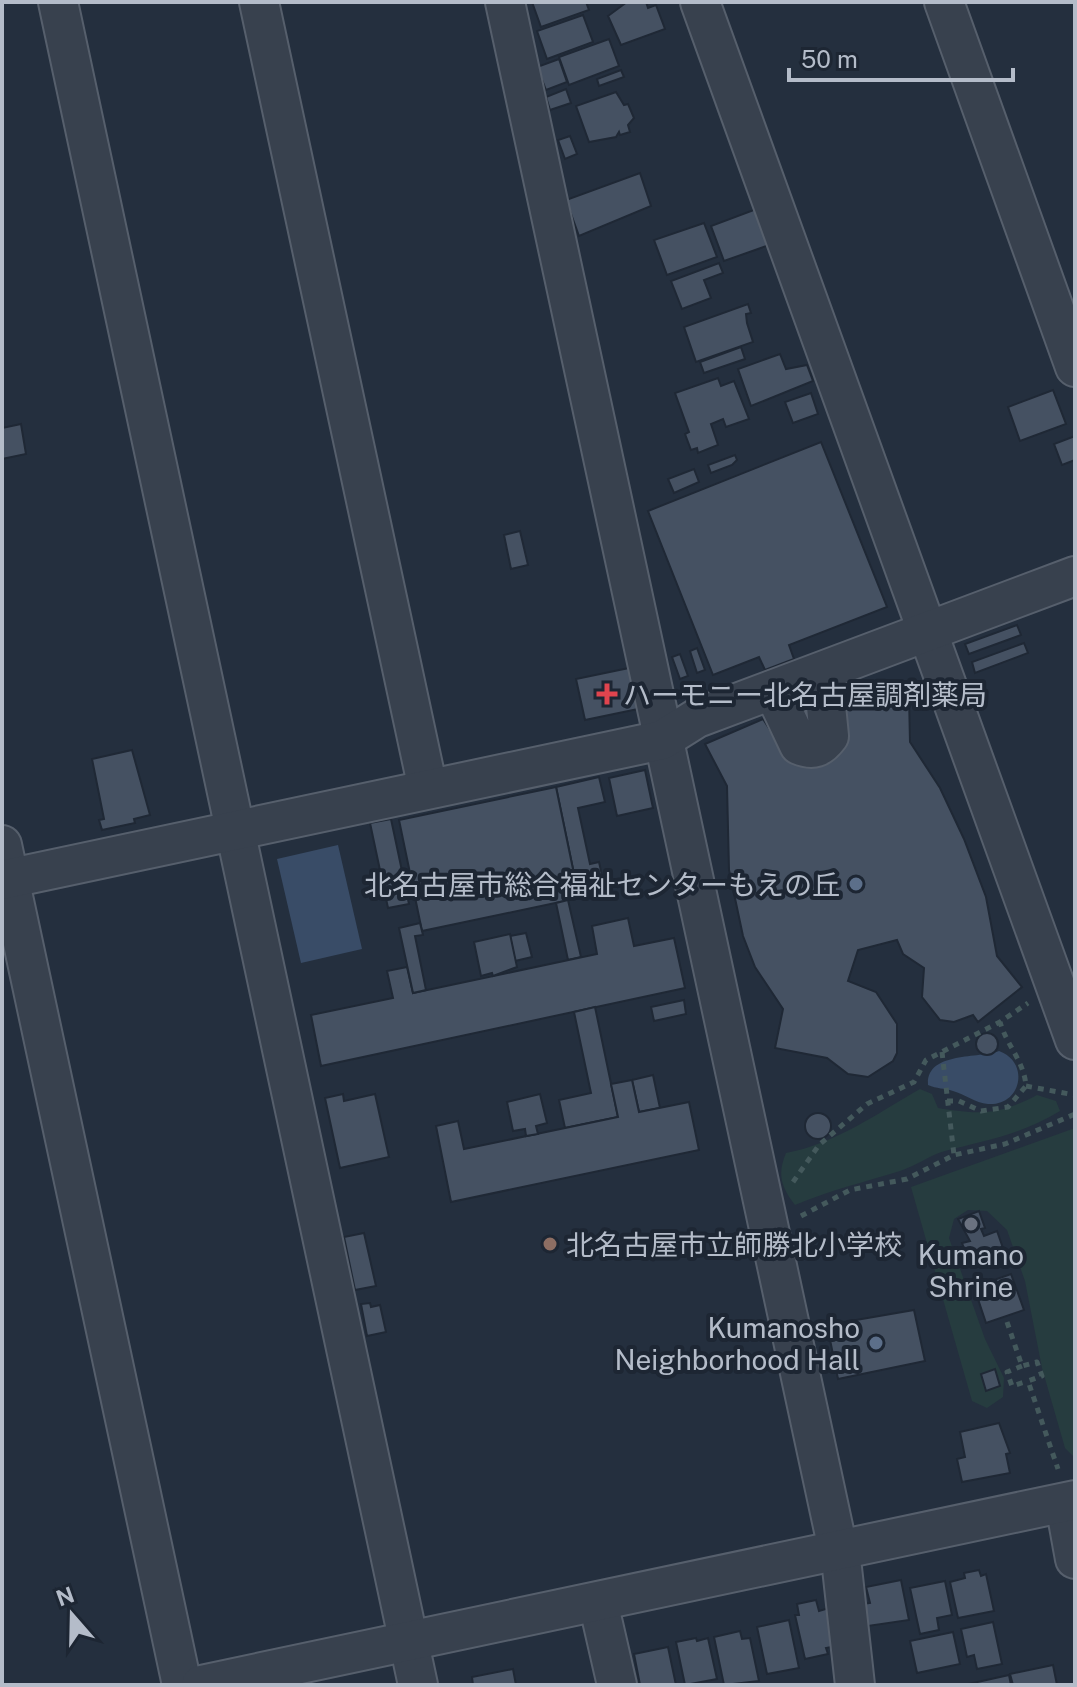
<svg xmlns="http://www.w3.org/2000/svg" width="1077" height="1687" font-family="'Public Sans','Noto Sans JP',sans-serif">
  <style>
    .green { fill: #263c3f }
    .water { fill: #394c67 }
    .building { fill: #455162; stroke: #1f2835; stroke-width: 2 }
    .lines { fill: none; stroke-linecap: round; stroke-linejoin: round }
    .minor-casing { stroke: #565f6c; stroke-width: 42 }
    .path { stroke: #44595c; stroke-width: 5; stroke-dasharray: 6 6; stroke-linecap: butt }
    .minor { stroke: #38414e; stroke-width: 38 }
    .health-dot { fill: #e0444e; stroke: #1d2633; stroke-width: 3 }
    .service-dot { fill: #5c6f8a; stroke: #1d2633; stroke-width: 3 }
    .worship-dot { fill: #6b7280; stroke: #1d2633; stroke-width: 3 }
    .education-dot { fill: #8d6e63; stroke: #1d2633; stroke-width: 3 }
    .labels { text-anchor: middle; dominant-baseline: central; stroke-width: 8; stroke-linejoin: round; paint-order: stroke }
    .poi-label { font-size: 28px; fill: #b4bcc9; stroke: #1d2633; text-anchor: start }
  </style>
  <rect width="100%" height="100%" fill="#242f3e"/>
  <g class="green">
    <path d="M920 1089 932 1094 938 1108C981 1115 999 1115 1037 1095L1056 1101 1060 1111C1023 1134 987 1140 945 1151 930 1155 916 1166 900 1171 865 1182 830 1190 795 1205 781 1187 777 1174 786 1153 835 1144 878 1113 920 1089Z"/>
    <polygon points="1075,1128 1075,1457 1074,1457 1065,1448 1042,1368 1025,1281 1007,1230 987,1211 968,1210 954,1219 949,1238 985,1339 1004,1378 1003,1397 987,1408 972,1401 911,1187"/>
  </g>
  <g class="water">
    <polygon points="338,845 362,949 301,963 277,859"/>
    <path d="M999 1051C1030 1062 1022 1106 988 1104 975 1103 965 1094 953 1091 944 1088 937 1089 928 1085 926 1051 979 1059 999 1051Z"/>
  </g>
  <g class="building">
    <polygon points="532,2 586,2 589,10 541,27"/>
    <polygon points="627,2 646,2 648,8 656,5 665,29 621,45 608,16"/>
    <polygon points="583,15 593,42 547,59 537,31"/>
    <polygon points="609,39 619,66 569,85 559,57"/>
    <polygon points="559,59 567,82 546,90 537,67"/>
    <polygon points="621,70 624,77 599,86 597,79"/>
    <polygon points="566,89 571,103 550,110 546,97"/>
    <polygon points="616,92 624,105 628,104 634,118 628,125 630,132 620,135 619,132 616,137 589,142 576,106"/>
    <polygon points="570,136 577,154 565,159 558,140"/>
    <polygon points="640,173 651,206 579,236 566,200"/>
    <polygon points="759,208 772,244 724,261 711,226"/>
    <polygon points="704,223 717,257 667,275 654,240"/>
    <polygon points="719,263 723,273 704,280 711,298 682,309 671,281"/>
    <polygon points="748,304 751,313 746,314 747,323 753,342 696,362 684,327"/>
    <polygon points="741,347 745,359 704,373 700,362"/>
    <polygon points="780,354 786,369 807,365 813,381 751,406 738,369"/>
    <polygon points="718,378 721,386 734,381 749,419 726,427 723,419 711,424 718,445 698,453 697,448 691,450 685,434 689,432 675,393"/>
    <polygon points="1053,390 1066,424 1020,441 1008,407"/>
    <polygon points="811,393 818,414 793,423 785,402"/>
    <polygon points="21,424 26,454 2,459 2,428"/>
    <polygon points="1075,436 1075,460 1062,465 1054,444"/>
    <polygon points="821,442 887,607 789,645 794,659 765,670 759,657 713,675 648,511"/>
    <polygon points="735,455 737,460 732,465 711,473 708,465"/>
    <polygon points="694,469 699,482 674,493 668,479"/>
    <polygon points="520,531 528,565 511,569 504,535"/>
    <polygon points="1017,625 1021,635 969,654 965,644"/>
    <polygon points="1024,643 1028,653 975,673 972,662"/>
    <polygon points="697,648 705,670 697,673 690,651"/>
    <polygon points="680,654 688,676 680,679 672,657"/>
    <polygon points="629,668 638,709 585,720 576,679"/>
    <polygon points="845,694 909,696 910,742 940,788 964,839 986,897 997,956 1022,987 978,1022 973,1015 954,1022 940,1020 922,997 924,968 903,954 897,940 858,950 848,981 876,992 897,1024 897,1053 893,1061 868,1077 848,1074 827,1058 775,1048 783,1009 755,967 743,936 729,870 727,786 705,744 763,719 791,762 845,746"/>
    <polygon points="132,750 150,815 134,819 135,823 102,830 99,820 104,819 92,759"/>
    <polygon points="645,770 653,808 617,816 609,778"/>
    <polygon points="599,777 605,802 578,808 590,864 599,862 606,893 579,898 556,787"/>
    <polygon points="556,787 579,898 422,931 399,820"/>
    <polygon points="391,819 409,904 388,908 370,823"/>
    <polygon points="568,900 581,957 568,960 556,903"/>
    <polygon points="628,918 634,946 674,938 685,988 321,1066 311,1015 393,998 387,971 407,967 413,993 597,954 592,926"/>
    <polygon points="420,923 423,935 415,936 426,990 413,993 399,928"/>
    <polygon points="526,933 532,957 515,961 510,936"/>
    <polygon points="510,934 517,967 493,976 492,973 481,976 474,942"/>
    <polygon points="684,1000 686,1014 654,1021 651,1007"/>
    <polygon points="595,1007 618,1117 565,1128 559,1100 591,1093 574,1012"/>
    <circle cx="987" cy="1044" r="11"/>
    <polygon points="653,1075 660,1108 639,1112 632,1080"/>
    <polygon points="632,1080 639,1112 689,1102 699,1150 451,1202 436,1126 458,1121 464,1149 618,1117 611,1084"/>
    <polygon points="343,1094 344,1101 375,1094 389,1157 340,1168 325,1098"/>
    <polygon points="540,1094 547,1123 536,1126 538,1134 526,1136 525,1129 513,1131 507,1102"/>
    <circle cx="818" cy="1126" r="13"/>
    <polygon points="979,1211 985,1228 981,1229 984,1236 997,1231 1004,1251 970,1264 962,1243 970,1241 958,1219"/>
    <polygon points="364,1233 376,1286 355,1290 344,1237"/>
    <polygon points="1011,1274 1024,1310 986,1323 974,1287"/>
    <polygon points="370,1303 371,1307 380,1305 386,1332 367,1336 361,1304"/>
    <polygon points="914,1310 925,1361 838,1379 827,1325"/>
    <polygon points="995,1369 1000,1386 986,1391 981,1374"/>
    <polygon points="999,1423 1010,1453 1006,1454 1010,1473 962,1482 957,1459 965,1457 960,1432"/>
    <polygon points="979,1570 981,1576 986,1574 994,1611 958,1618 950,1582 965,1578 964,1573"/>
    <polygon points="901,1580 909,1620 868,1626 863,1604 870,1603 866,1587"/>
    <polygon points="945,1581 952,1615 937,1618 939,1630 920,1634 910,1588"/>
    <polygon points="816,1600 819,1611 829,1608 837,1646 826,1648 828,1654 805,1659 795,1615 799,1615 797,1604"/>
    <polygon points="789,1620 799,1668 767,1674 757,1627"/>
    <polygon points="993,1622 1002,1664 977,1669 974,1655 967,1657 961,1629"/>
    <polygon points="740,1631 742,1639 750,1638 759,1681 724,1685 714,1637"/>
    <polygon points="953,1632 960,1664 917,1673 910,1641"/>
    <polygon points="696,1638 697,1641 708,1638 717,1679 685,1685 676,1642"/>
    <polygon points="668,1647 676,1685 640,1685 634,1654"/>
    <polygon points="1053,1665 1057,1685 1013,1685 1010,1674"/>
    <polygon points="513,1669 516,1685 473,1685 472,1677"/>
    <polygon points="1009,1675 1011,1685 964,1685"/>
  </g>
  <g class="lines">
    <g class="minor-casing">
      <g id="minor">
        <polyline points="58,2 418,1685"/>
        <polyline points="259,2 428,789"/>
        <polyline points="505,2 842,1568 855,1685"/>
        <polyline points="700,2 1075,1040"/>
        <polyline points="944,2 1075,367"/>
        <path d="M773 690 799 745C813 751 820 748 829 736L825 696 817 674"/>
        <polyline points="2,845 182,1685"/>
        <polyline points="2,880 662,740 697,718 1075,576"/>
        <polyline points="1065,1504 1075,1559"/>
        <polyline points="598,1602 617,1685"/>
        <polyline points="201,1685 1075,1500"/>
      </g>
    </g>
    <g class="path">
      <polyline points="942,1052 954,1155"/>
      <polyline points="1026,1086 1075,1095"/>
      <path d="M947 1101H959L981 1111 1008 1107 1026 1086C1024 1061 1007 1046 1000 1022"/>
      <polyline points="793,1182 819,1145 867,1104 914,1082 926,1060 1000,1022 1028,1003"/>
      <polyline points="801,1216 850,1190 907,1179 954,1155 1005,1144 1075,1114"/>
      <polyline points="1007,1322 1022,1366 1037,1362 1042,1376 1028,1381 1058,1469"/>
      <polyline points="1022,1366 1007,1372 1012,1386 1028,1381"/>
    </g>
    <use href="#minor" class="minor"/>
  </g>
  <path class="health-dot" d="M603 682h8v8h8v8h-8v8h-8v-8h-8v-8h8z"/>
  <g class="service-dot">
    <circle cx="856" cy="884" r="8"/>
    <circle cx="876" cy="1343" r="8"/>
  </g>
  <circle class="worship-dot" cx="971" cy="1224" r="8"/>
  <circle class="education-dot" cx="550" cy="1244" r="8"/>
  <g class="labels">
    <g class="poi-label">
      <text x="623" y="694">ハーモニー北名古屋調剤薬局</text>
      <text x="840" y="884" text-anchor="end">北名古屋市総合福祉センターもえの丘</text>
      <text x="566" y="1244">北名古屋市立師勝北小学校</text>
      <text x="971" y="1254" text-anchor="middle">Kumano<tspan x="971" dy="32">Shrine</tspan></text>
      <text x="860" y="1327" text-anchor="end">Kumanosho<tspan x="860" dy="32">Neighborhood Hall</tspan></text>
    </g>
  </g>
  <rect width="1077" height="1687" fill="none" stroke="#b4bcc9" stroke-width="8"/>
  <g transform="translate(72 1615) rotate(340)" stroke="#1d2633" stroke-width="6" paint-order="stroke">
  <path d="M0-6L14 30L0 20L-14 30Z" fill="#b4bcc9"/>
  <text y="-12" font-size="22" font-weight="bold" text-anchor="middle" fill="#b4bcc9">N</text>
  </g>
  <path d="M789 68v12h224v-12" fill="none" stroke="#b4bcc9" stroke-width="4"/>
  <text x="801" y="68" font-size="24" fill="#b4bcc9" stroke="#1d2633" stroke-width="6" paint-order="stroke">50 m</text>
</svg>
